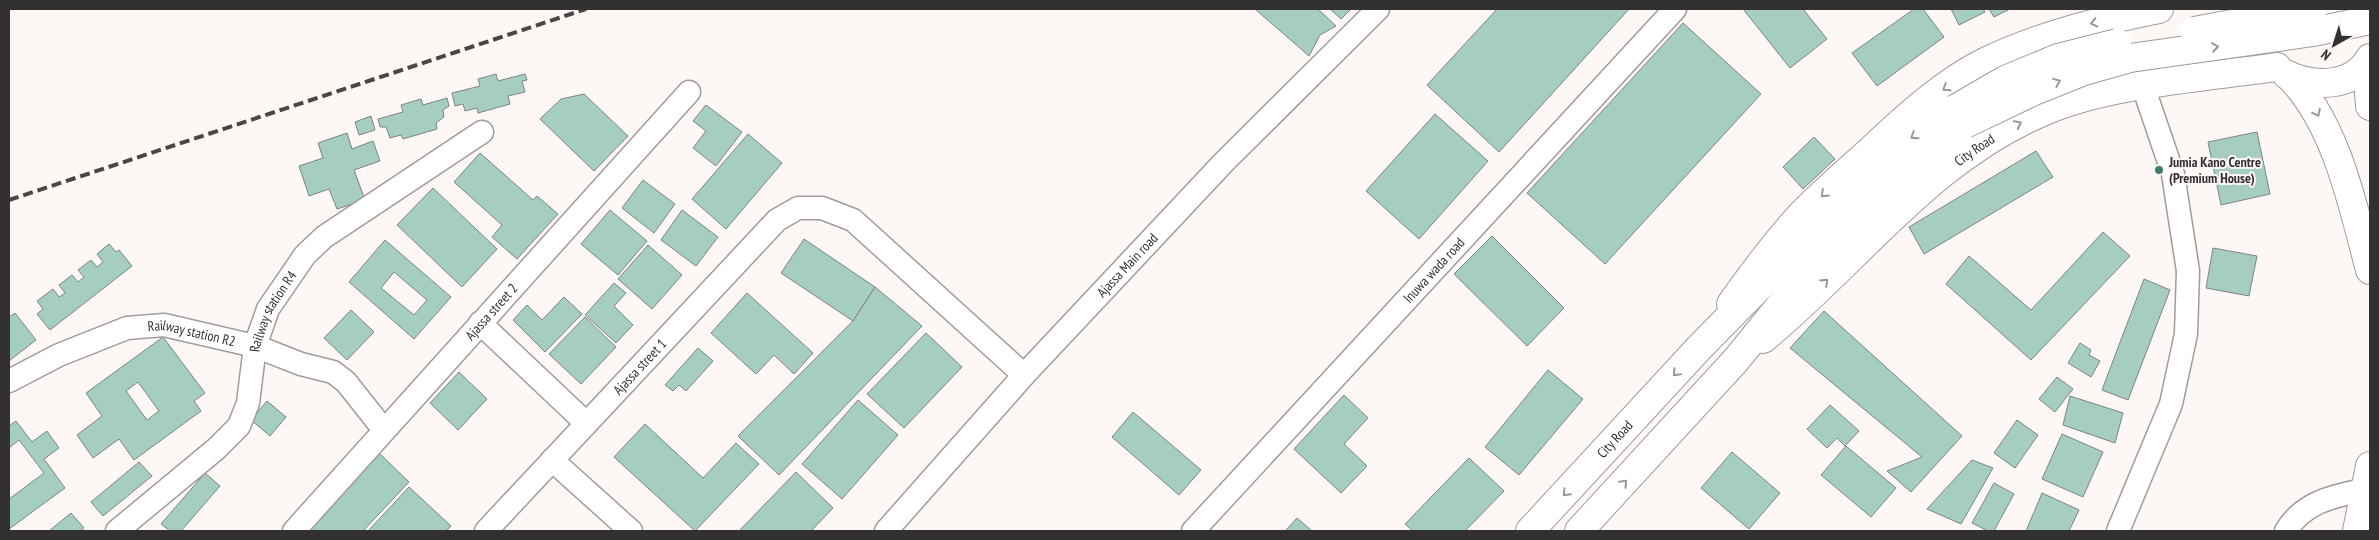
<svg xmlns="http://www.w3.org/2000/svg" width="2379" height="540" font-family="'PT Sans Narrow',sans-serif">
  <style>
    .building { fill: #a5cec0; stroke: #7f8482; fill-rule: evenodd }
    .lines { fill: none; stroke-linecap: round; stroke-linejoin: round }
    .minor-casing { stroke: #a19c9b; stroke-width: 25 }
    .major-casing { stroke: #a19c9b; stroke-width: 30 }
    .highway-casing { stroke: #a19c9b; stroke-width: 30 }
    .minor { stroke: #fff; stroke-width: 22 }
    .major { stroke: #fff; stroke-width: 28 }
    .highway { stroke: #fff; stroke-width: 28 }
    .rail { stroke: #494645; stroke-width: 4; stroke-dasharray: 10 5; stroke-linecap: butt }
    .highway-bridge-casing { stroke: #a19c9b; stroke-width: 30; stroke-linecap: butt }
    .highway-bridge { stroke: #fff; stroke-width: 28 }
    .oneway { stroke: #999898 }
    .poi-dot { fill: #407f6d; stroke: #fdf7f6; stroke-width: 2 }
    .labels { text-anchor: middle; dominant-baseline: central; stroke-width: 4; stroke-linejoin: round; paint-order: stroke }
    .street-label { font-size: 14px; fill: #333130; stroke: #fdf7f6 }
    .poi-label { font-size: 14px; font-weight: bold; fill: #333130; stroke: #fdf7f6; text-anchor: start }
  </style>
  <rect width="100%" height="100%" fill="#fdf7f6"/>
  <g class="building">
    <polygon points="1255,9 1318,9 1336,26 1320,35 1309,56"/>
    <polygon points="1330,9 1351,9 1341,19"/>
    <polygon points="1497,9 1629,9 1499,152 1427,85"/>
    <polygon points="1743,9 1803,9 1827,39 1790,68"/>
    <polygon points="1914,9 1923,9 1944,37 1877,86 1852,53"/>
    <polygon points="1951,9 1983,9 1985,12 1959,25"/>
    <polygon points="1989,9 2010,9 1994,17"/>
    <polygon points="1683,23 1761,94 1605,264 1527,193"/>
    <polygon points="496,74 498,81 525,74 527,80 522,81 525,92 508,96 510,104 478,113 477,108 465,111 463,104 455,106 452,93 480,86 478,79"/>
    <polygon points="584,94 628,136 594,171 540,119 561,99"/>
    <polygon points="447,98 449,106 443,110 444,117 436,123 437,129 403,139 401,135 390,138 386,127 380,127 378,119 403,112 401,105 421,99 423,105"/>
    <polygon points="706,105 742,132 716,166 693,148 706,131 693,121"/>
    <polygon points="1435,114 1488,161 1419,239 1366,191"/>
    <polygon points="371,116 375,130 359,135 355,122"/>
    <polygon points="2257,132 2270,194 2221,205 2208,142"/>
    <polygon points="347,133 352,149 373,141 380,161 354,170 365,200 337,209 329,189 309,196 299,166 323,158 318,143"/>
    <polygon points="748,134 782,163 726,229 692,199"/>
    <polygon points="1814,137 1835,159 1803,189 1783,167"/>
    <polygon points="2036,151 2053,177 1924,254 1909,227"/>
    <polygon points="480,153 533,200 537,196 558,214 517,259 492,237 502,225 454,182"/>
    <polygon points="643,180 675,204 654,233 622,208"/>
    <polygon points="433,188 497,249 462,287 397,225"/>
    <polygon points="610,210 647,241 618,275 581,244"/>
    <polygon points="682,210 718,237 696,266 661,240"/>
    <polygon points="2103,232 2130,256 2031,360 1946,284 1969,256 2031,310"/>
    <polygon points="1492,236 1564,308 1527,346 1454,274"/>
    <polygon points="804,239 875,287 853,321 781,273"/>
    <path d="M385 240 451 297 414 339 349 282ZM394 272 427 300 414 315 381 288Z"/>
    <polygon points="109,244 116,252 119,250 132,266 50,330 37,314 43,309 37,301 53,289 59,297 65,293 59,285 72,275 78,282 84,277 78,270 91,260 97,267 103,262 97,254"/>
    <polygon points="648,245 682,275 652,309 618,279"/>
    <polygon points="2213,248 2257,256 2249,296 2206,288"/>
    <polygon points="2144,279 2170,290 2128,400 2102,390"/>
    <polygon points="614,283 626,293 614,306 633,325 616,343 585,315"/>
    <polygon points="875,287 922,326 779,475 738,436 853,321"/>
    <polygon points="747,293 813,353 794,374 774,355 756,374 711,333"/>
    <polygon points="564,297 582,314 545,352 513,320 527,305 542,320"/>
    <polygon points="351,310 374,332 347,360 324,338"/>
    <polygon points="1824,311 1962,436 1911,492 1887,471 1922,457 1790,348"/>
    <polygon points="15,313 36,340 9,361 9,317"/>
    <polygon points="585,317 616,347 581,384 549,354"/>
    <polygon points="926,333 962,367 904,428 867,394"/>
    <path d="M163 337 205 393 194 401 201 411 134 460 119 439 93 458 77 435 102 416 86 393ZM138 382 159 411 147 420 126 391Z"/>
    <polygon points="2080,343 2091,350 2089,355 2100,361 2091,377 2068,363"/>
    <polygon points="698,348 713,361 686,391 679,385 673,391 665,385"/>
    <polygon points="1548,370 1583,399 1519,475 1485,447"/>
    <polygon points="459,372 487,399 458,430 430,403"/>
    <polygon points="2057,377 2073,389 2055,412 2039,399"/>
    <polygon points="1344,395 1368,418 1344,444 1367,466 1341,493 1294,449"/>
    <polygon points="2070,396 2123,413 2115,443 2063,425"/>
    <polygon points="858,400 898,435 842,499 802,464"/>
    <polygon points="267,401 286,417 270,436 251,420"/>
    <polygon points="1830,405 1859,431 1845,446 1837,438 1827,448 1807,429"/>
    <polygon points="1133,412 1201,470 1179,495 1112,437"/>
    <polygon points="2017,420 2038,435 2015,468 1994,453"/>
    <polygon points="16,421 32,442 47,431 59,448 44,459 65,488 9,529 9,499 44,473 19,440 9,448 9,426"/>
    <polygon points="645,424 703,478 736,443 759,464 695,531 614,457"/>
    <polygon points="2062,434 2103,452 2083,497 2042,479"/>
    <polygon points="1846,446 1896,488 1871,517 1821,475"/>
    <polygon points="377,451 409,482 363,531 300,531"/>
    <polygon points="1732,452 1780,493 1749,529 1701,488"/>
    <polygon points="1469,458 1504,491 1465,531 1413,531 1405,524"/>
    <polygon points="1972,460 1993,468 1961,524 1927,509"/>
    <polygon points="139,462 152,476 103,516 91,502"/>
    <polygon points="796,472 833,508 811,531 739,531"/>
    <polygon points="205,473 220,486 181,531 170,531 161,524"/>
    <polygon points="1994,483 2014,494 1994,531 1988,531 1972,523"/>
    <polygon points="409,487 451,526 446,531 368,531"/>
    <polygon points="2042,493 2079,510 2069,531 2026,531"/>
    <polygon points="71,513 84,528 80,531 49,531"/>
    <polygon points="1297,518 1312,531 1285,531"/>
  </g>
  <g class="lines">
    <g class="minor-casing">
      <g id="minor">
        <polyline points="480,323 586,423"/>
        <path id="s1" d="M9 381 59 355 127 328 164 325 255 346 301 364 333 372 346 382 384 430"/>
        <polyline points="552,460 631,531"/>
        <path id="s2" d="M117 531 216 449 239 426 248 403 255 346 268 309 305 255 324 237 482 132"/>
        <path id="s3" d="M294 531 689 92"/>
        <path id="s4" d="M486 531 777 220 798 208H822L853 220 1024 375"/>
        <path id="s5" d="M886 531 1024 375 1224 162 1378 9"/>
        <path id="s6" d="M1193 531 1675 9"/>
        <polyline points="2118,531 2171,404 2186,334 2188,271 2173,174 2143,86"/>
        <path d="M2286 531C2304 501 2335 496 2367 489"/>
      </g>
    </g>
    <g class="major-casing">
      <g id="major">
        <polyline points="2367,64 2370,106"/>
        <path d="M2287 75C2315 87 2353 88 2370 58"/>
        <path d="M2288 75C2336 122 2353 206 2370 270"/>
        <path d="M1731 304C1753 273 1775 243 1801 215 1823 192 1848 171 1871 150 1905 118 1943 83 1985 62 2041 35 2099 21 2159 9"/>
        <path id="s7" d="M1763 339C1857 262 1931 157 2047 110 2112 83 2207 77 2277 67"/>
        <polyline points="2357,531 2370,466"/>
      </g>
    </g>
    <g class="highway-casing">
      <g id="highway">
        <path id="s8" d="M1530 531 1699 348 1866 178 1908 139 1955 109"/>
        <polyline points="1579,531 1736,360 1788,296 1888,186 1924,155 1965,124"/>
      </g>
    </g>
    <use href="#minor" class="minor"/>
    <use href="#major" class="major"/>
    <use href="#highway" class="highway"/>
    <polyline class="rail" points="9,200 586,9"/>
    <g class="highway-bridge-casing">
      <g id="highway-bridge">
        <polyline points="2194,31 2313,9"/>
        <polyline points="1955,109 2005,80 2058,58 2117,43"/>
        <polyline points="1965,124 2034,91 2084,71 2130,58 2313,32 2370,20"/>
      </g>
    </g>
    <use href="#highway-bridge" class="highway-bridge"/>
  </g>
  <defs><path id="oneway-chevron" d="M-2-3.5L2.5 0L-2 3.5" fill="none" stroke-width="1.6" stroke-linecap="round" stroke-linejoin="round" transform="scale(1.25)"/></defs>
  <g class="oneway">
    <use href="#oneway-chevron" transform="translate(2094 23) rotate(167)"/>
    <use href="#oneway-chevron" transform="translate(2215 47) rotate(-8)"/>
    <use href="#oneway-chevron" transform="translate(2057 82) rotate(-22)"/>
    <use href="#oneway-chevron" transform="translate(1946 88) rotate(147)"/>
    <use href="#oneway-chevron" transform="translate(2317 113) rotate(64)"/>
    <use href="#oneway-chevron" transform="translate(2018 124) rotate(-27)"/>
    <use href="#oneway-chevron" transform="translate(1914 136) rotate(147)"/>
    <use href="#oneway-chevron" transform="translate(1824 194) rotate(137)"/>
    <use href="#oneway-chevron" transform="translate(1825 282) rotate(-43)"/>
    <use href="#oneway-chevron" transform="translate(1676 373) rotate(133)"/>
    <use href="#oneway-chevron" transform="translate(1624 483) rotate(-47)"/>
    <use href="#oneway-chevron" transform="translate(1566 493) rotate(133)"/>
  </g>
  <circle class="poi-dot" cx="2159" cy="170" r="5"/>
  <g class="labels">
    <g class="street-label">
      <text stroke="none"><textPath href="#s7" startOffset="284">City Road</textPath></text>
      <text stroke="none"><textPath href="#s5" startOffset="359">Ajassa Main road</textPath></text>
      <text stroke="none"><textPath href="#s6" startOffset="355">Inuwa wada road</textPath></text>
      <text stroke="none"><textPath href="#s3" startOffset="295">Ajassa street 2</textPath></text>
      <text stroke="none"><textPath href="#s2" startOffset="282">Railway station R4</textPath></text>
      <text stroke="none"><textPath href="#s1" startOffset="195">Railway station R2</textPath></text>
      <text stroke="none"><textPath href="#s4" startOffset="225">Ajassa street 1</textPath></text>
      <text stroke="none"><textPath href="#s8" startOffset="125">City Road</textPath></text>
    </g>
    <g class="poi-label">
      <text x="2169" y="162">Jumia Kano Centre<tspan x="2169" dy="16">(Premium House)</tspan></text>
    </g>
  </g>
  <rect width="2379" height="540" fill="none" stroke="#333130" stroke-width="20"/>
  <g transform="translate(2334 45) rotate(219)" stroke="#fdf7f6" stroke-width="4" paint-order="stroke">
  <path d="M0-4L9 19L0 12L-9 19Z" fill="#333130"/>
  <text y="-8" font-size="14" font-weight="bold" text-anchor="middle" fill="#333130">N</text>
  </g>
</svg>
